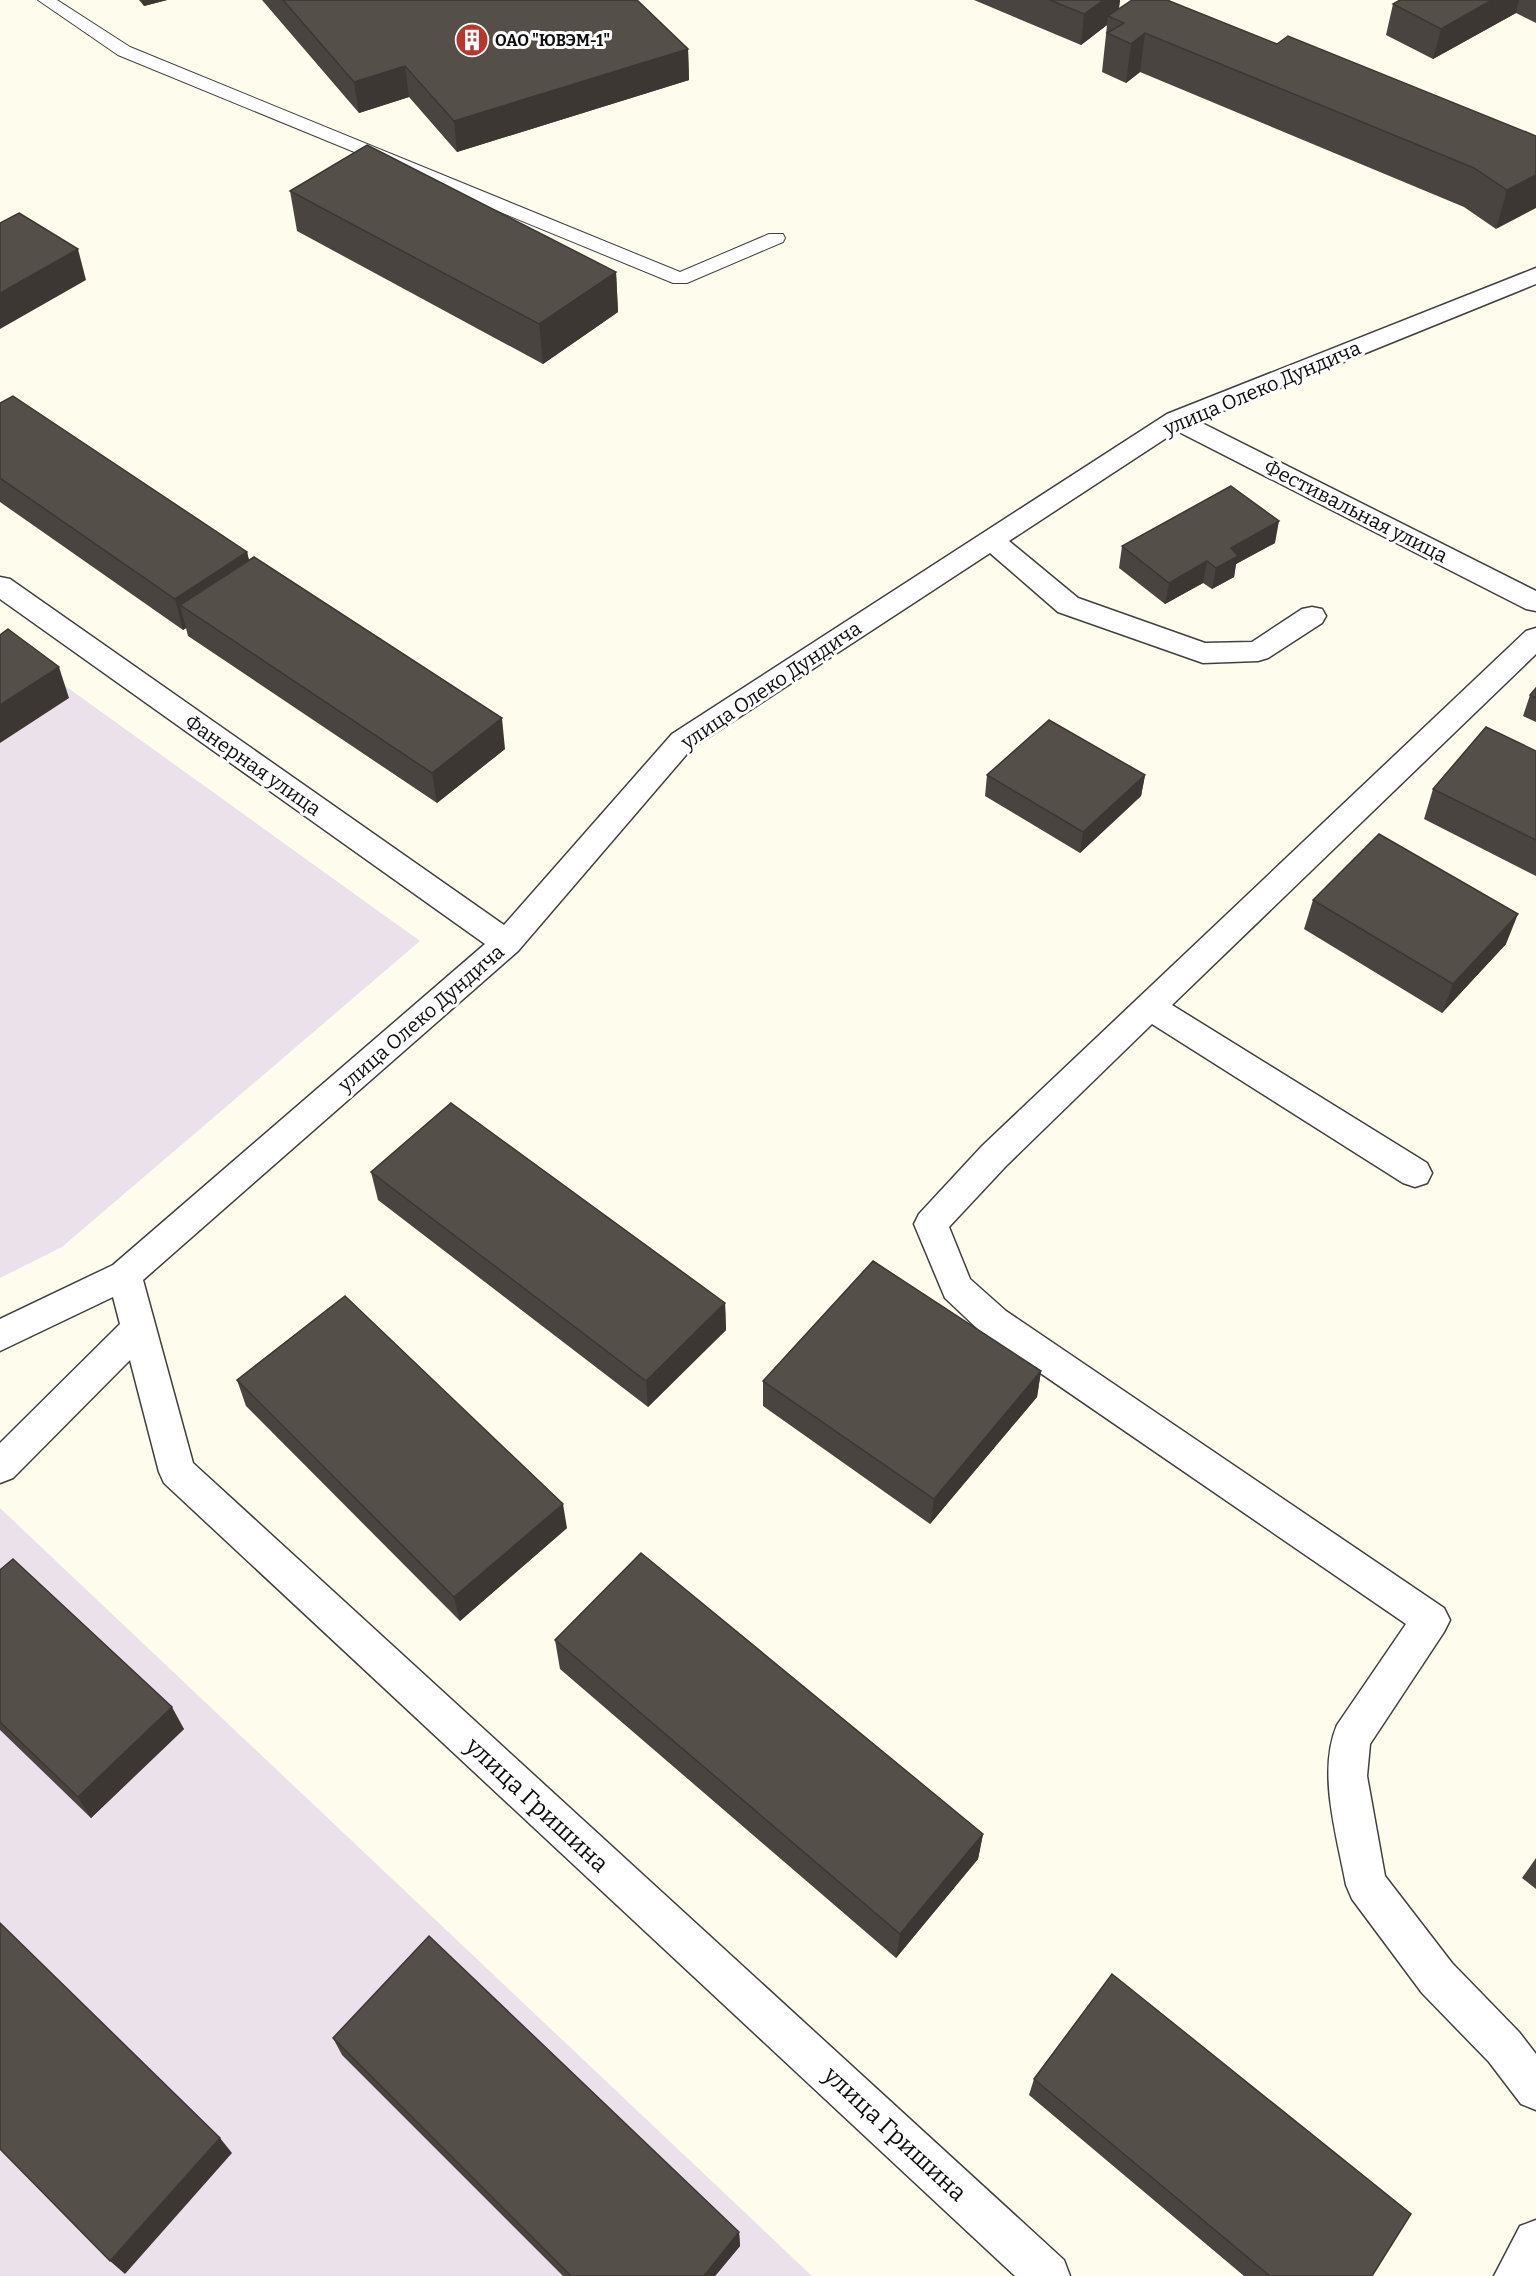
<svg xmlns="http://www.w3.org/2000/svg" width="1536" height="2276" font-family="Bitter,serif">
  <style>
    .industrial { fill: #ebe1eb }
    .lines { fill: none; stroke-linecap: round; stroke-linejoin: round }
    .lane-casing { stroke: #404040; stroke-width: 2 }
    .street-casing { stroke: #404040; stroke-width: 3 }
    .lane { fill: #fff; fill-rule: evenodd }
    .street { fill: #fff; fill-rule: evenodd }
    .wall { fill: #49443f }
    .shaded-wall { fill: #3c3733 }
    .building { fill: #554f49; stroke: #3c3733; stroke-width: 1.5 }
    .labels { text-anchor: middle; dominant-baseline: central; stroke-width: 6; stroke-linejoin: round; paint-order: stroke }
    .far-poi-label { font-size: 16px; font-weight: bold; fill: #0d0d0d; stroke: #fff; text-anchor: start }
    .street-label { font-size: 20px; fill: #0d0d0d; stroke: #fff }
    .near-street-label { font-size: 24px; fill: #0d0d0d; stroke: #fff }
  </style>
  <rect width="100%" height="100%" fill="#fefded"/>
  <g class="industrial">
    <polygon points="0,639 420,941 62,1247 0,1278"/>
    <polygon points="0,1508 812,2276 0,2276"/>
  </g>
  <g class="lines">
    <g class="lane-casing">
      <polygon id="lane" points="38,0 57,0 130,47 680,272 769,234 783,234 785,238 783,242 687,283 673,283 118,55"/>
    </g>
    <g class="street-casing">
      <g id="street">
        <polygon points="1536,268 1536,284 1198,421 1536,591 1536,611 1526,609 1177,431 1009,541 1078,598 1205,643 1252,642 1302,609 1312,607 1322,609 1326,616 1322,623 1268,658 1258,661 1203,663 1058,612 990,553 692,748 518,951 143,1280 193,1463 1064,2260 1070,2276 1015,2276 164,1483 159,1472 130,1360 13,1478 0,1483 0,1443 120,1324 113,1297 0,1351 0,1319 113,1265 485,944 0,599 0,577 10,579 504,925 672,734 1167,414"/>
        <path d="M1536 628V654L1172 1005 1427 1163 1432 1173 1427 1183 1415 1187 1403 1183 1152 1024 1006 1166 949 1227 970 1279 1006 1311 1444 1608 1450 1620 1444 1632 1370 1744 1367 1776 1385 1876 1452 1963 1519 2032 1536 2054V2110L1521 2104 1489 2062 1422 1993 1352 1899 1346 1885C1337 1836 1317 1772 1337 1725L1406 1624 982 1333 945 1298 914 1224 919 1214 982 1146 1526 631Z"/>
        <polygon points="1536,2220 1536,2276 1494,2276 1520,2226"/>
      </g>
    </g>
    <use href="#lane" class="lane"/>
    <use href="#street" class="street"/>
  </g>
  <g class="wall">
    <polygon points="139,0 167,0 144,6"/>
    <polygon points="262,0 637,0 688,49 689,80 457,152 409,97 359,113"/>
    <polygon points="974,0 1120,0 1119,9 1277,44 1536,136 1496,229 1464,207 1140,72 1126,83 1102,72 1107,25 1081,45"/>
    <polygon points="1400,0 1536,0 1536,23 1516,13 1433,59 1386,35 1393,4"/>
    <polygon points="290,191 616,272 618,312 543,364 297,231"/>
    <polygon points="0,403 247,552 249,560 505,749 437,803 188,636 186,628 183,630 0,502"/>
    <polygon points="1275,543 1236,564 1234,577 1212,589 1203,583 1165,604 1119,568 1122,546"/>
    <polygon points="1536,688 1536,722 1523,716 1530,695"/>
    <polygon points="1536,751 1536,876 1424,819 1433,789"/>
    <polygon points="987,775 1145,775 1141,796 1080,853 985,796"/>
    <polygon points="1313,900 1506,944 1442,1013 1304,929"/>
    <polygon points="371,1172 725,1303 726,1330 648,1407 378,1200"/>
    <polygon points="1041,1371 1037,1397 930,1524 763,1406 763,1381"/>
    <polygon points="237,1380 567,1528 460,1621 246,1406"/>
    <polygon points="0,1570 184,1729 91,1818 0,1730"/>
    <polygon points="555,1640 983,1834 978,1859 896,1958 560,1669"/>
    <polygon points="1536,1858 1536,1889 1522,1878"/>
    <polygon points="333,2038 739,2232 740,2246 715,2276 563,2276 342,2055"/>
    <polygon points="1034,2079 1372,2276 1244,2276 1029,2095"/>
  </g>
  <g class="shaded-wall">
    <polygon points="142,0 167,0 144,6"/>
    <polygon points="1104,0 1120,0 1117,18 1108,16 1107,25 1081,45 1084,14"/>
    <polygon points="1492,0 1519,0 1516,13 1433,59 1441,29"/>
    <polygon points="1145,33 1140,72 1126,83 1131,44"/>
    <polygon points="688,49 689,80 457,152 454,121"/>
    <polygon points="405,66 409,97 359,113 354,82"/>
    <polygon points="1536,175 1536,208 1496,229 1507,190"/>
    <polygon points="78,249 86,280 0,329 0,293"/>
    <polygon points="616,272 618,312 543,364 539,324"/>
    <polygon points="1279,521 1275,543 1236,564 1234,577 1212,589 1216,568 1231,548"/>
    <polygon points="247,552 254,583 180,605 186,628 183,630 175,599"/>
    <polygon points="1207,561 1203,583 1165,604 1169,583"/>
    <polygon points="59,667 69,698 0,743 0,705"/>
    <polygon points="502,718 505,749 437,803 432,773"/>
    <polygon points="1145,775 1141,796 1080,853 1083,832"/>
    <polygon points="1518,914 1506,944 1442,1013 1453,984"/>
    <polygon points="725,1303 726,1330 648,1407 646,1381"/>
    <polygon points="1041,1371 1037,1397 930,1524 934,1499"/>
    <polygon points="563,1504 567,1528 460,1621 454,1597"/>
    <polygon points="172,1707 184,1729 91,1818 78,1797"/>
    <polygon points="983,1834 978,1859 896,1958 900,1934"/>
    <polygon points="220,2138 232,2153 125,2274 110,2261"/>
    <polygon points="739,2232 740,2246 715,2276 704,2276"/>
  </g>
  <g class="building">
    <polygon points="283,0 637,0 688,49 454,121 405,66 354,82"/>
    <polygon points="1050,0 1104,0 1084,14"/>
    <polygon points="1132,0 1167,0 1277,44 1288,36 1536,136 1536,175 1507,190 1474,168 1145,33 1131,44 1107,33 1124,23 1108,16"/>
    <polygon points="1400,0 1492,0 1441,29 1393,4"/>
    <polygon points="367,145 616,272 539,324 290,191"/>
    <polygon points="19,213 78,249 0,293 0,223"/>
    <polygon points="13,396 247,552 175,599 0,478 0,403"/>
    <polygon points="1231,486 1279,521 1231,548 1238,556 1216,568 1207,561 1169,583 1122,546"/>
    <polygon points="254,557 502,718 432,773 180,605"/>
    <polygon points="8,629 59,667 0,705 0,635"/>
    <polygon points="1536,688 1536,698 1530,695"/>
    <polygon points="1049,720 1145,775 1083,832 987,775"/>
    <polygon points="1486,727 1536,751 1536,840 1433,789"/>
    <polygon points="1379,834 1518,914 1453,984 1313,900"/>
    <polygon points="451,1103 725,1303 646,1381 371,1172"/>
    <polygon points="873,1261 1041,1371 934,1499 763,1381"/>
    <polygon points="345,1296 563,1504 454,1597 237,1380"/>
    <polygon points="641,1553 983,1834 900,1934 555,1640"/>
    <polygon points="13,1559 172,1707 78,1797 0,1722 0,1570"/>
    <polygon points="0,1923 220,2138 110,2261 0,2149"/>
    <polygon points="429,1936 739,2232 704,2276 571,2276 333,2038"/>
    <polygon points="1112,1974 1411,2214 1372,2276 1270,2276 1034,2079"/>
  </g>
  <defs>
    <g id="building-disc" transform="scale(1.725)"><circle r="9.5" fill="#b6372b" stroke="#fff"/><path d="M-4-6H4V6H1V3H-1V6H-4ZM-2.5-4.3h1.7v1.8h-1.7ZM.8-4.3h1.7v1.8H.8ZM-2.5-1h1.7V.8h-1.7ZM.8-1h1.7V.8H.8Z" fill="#fff"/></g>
  </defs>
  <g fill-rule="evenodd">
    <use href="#building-disc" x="472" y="40"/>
  </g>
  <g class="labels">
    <g class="far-poi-label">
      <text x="495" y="40">ОАО "ЮВЭМ-1"</text>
    </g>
    <g class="street-label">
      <text transform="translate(1262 388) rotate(-23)">улица Олеко Дундича</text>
      <text transform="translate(1356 511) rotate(27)">Фестивальная улица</text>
      <text transform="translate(771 685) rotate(-34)">улица Олеко Дундича</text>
      <text transform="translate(253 765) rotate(35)">Фанерная улица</text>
      <text transform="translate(421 1018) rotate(-41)">улица Олеко Дундича</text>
    </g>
    <g class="near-street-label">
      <text transform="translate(537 1805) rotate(43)">улица Гришина</text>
      <text transform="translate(895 2134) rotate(43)">улица Гришина</text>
    </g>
  </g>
</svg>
